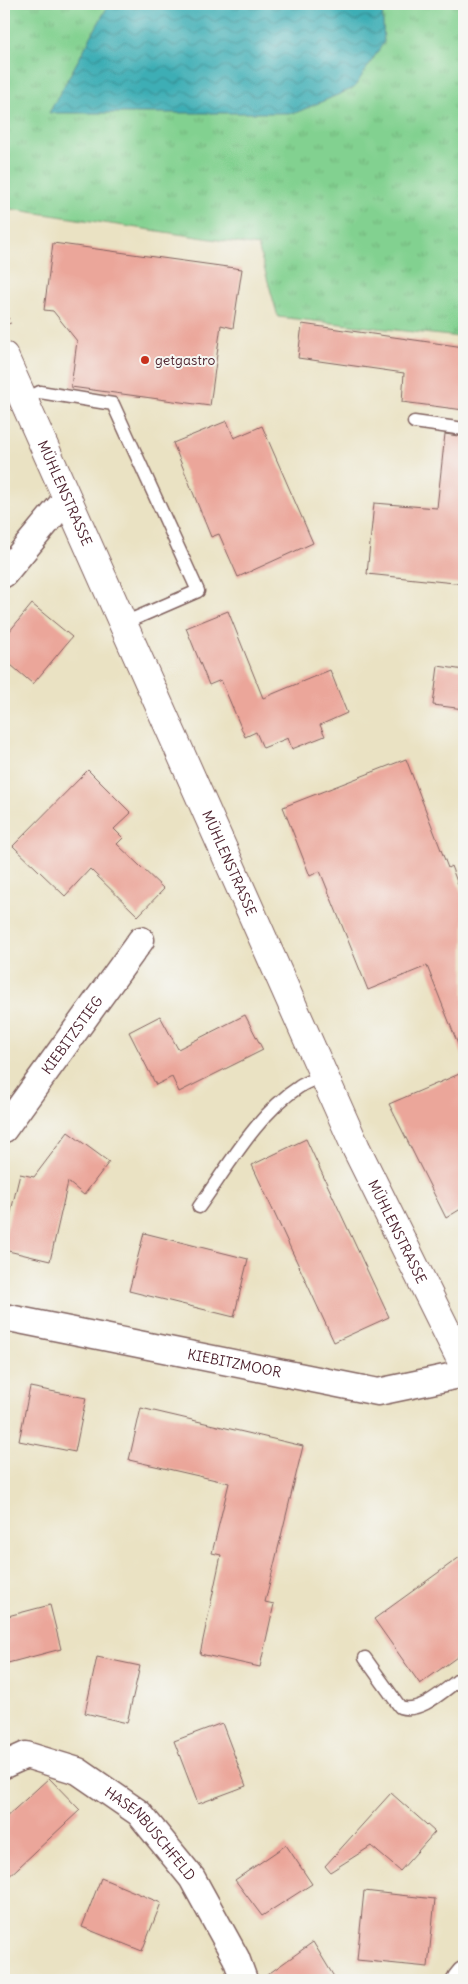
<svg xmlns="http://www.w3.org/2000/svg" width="468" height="1984" font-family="Delius,sans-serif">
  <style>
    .grass { fill: url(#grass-tufts); stroke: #66785e }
    .water { fill: url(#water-waves); stroke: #446670 }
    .building { fill: #eba69a }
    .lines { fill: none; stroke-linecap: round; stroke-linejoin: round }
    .lane-casing { stroke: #826360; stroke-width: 15 }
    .street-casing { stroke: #826360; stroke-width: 29 }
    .secondary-casing { stroke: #826360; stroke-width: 30 }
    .path { stroke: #826360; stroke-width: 3; stroke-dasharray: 1 4; stroke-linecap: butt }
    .lane { stroke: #fff; stroke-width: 12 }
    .street { stroke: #fff; stroke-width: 26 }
    .secondary { stroke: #fff; stroke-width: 28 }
    .poi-dot { fill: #c8321e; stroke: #f6f6f2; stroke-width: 2 }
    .labels { text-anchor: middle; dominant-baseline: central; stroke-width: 4; stroke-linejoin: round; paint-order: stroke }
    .poi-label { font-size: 14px; fill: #4a1f2b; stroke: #f6f6f2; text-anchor: start }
    .street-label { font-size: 14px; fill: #4a1f2b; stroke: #f6f6f2 }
  </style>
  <defs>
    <pattern id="grass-tufts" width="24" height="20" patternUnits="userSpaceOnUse" patternTransform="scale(1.25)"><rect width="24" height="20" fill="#82d190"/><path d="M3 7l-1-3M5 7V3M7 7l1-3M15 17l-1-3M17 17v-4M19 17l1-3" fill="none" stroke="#72b37c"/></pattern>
    <pattern id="water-waves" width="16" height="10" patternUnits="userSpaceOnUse" patternTransform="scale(1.25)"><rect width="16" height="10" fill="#3daeb5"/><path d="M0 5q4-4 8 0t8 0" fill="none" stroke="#358d93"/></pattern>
  </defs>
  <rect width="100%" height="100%" fill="#f6f6f2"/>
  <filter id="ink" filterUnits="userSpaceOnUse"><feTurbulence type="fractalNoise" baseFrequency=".02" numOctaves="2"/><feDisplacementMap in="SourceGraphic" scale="10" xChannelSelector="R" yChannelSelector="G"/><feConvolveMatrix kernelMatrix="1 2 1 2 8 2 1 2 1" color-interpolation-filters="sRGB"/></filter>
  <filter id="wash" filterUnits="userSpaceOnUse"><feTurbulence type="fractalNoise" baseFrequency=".0096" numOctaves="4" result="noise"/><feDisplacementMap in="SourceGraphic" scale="20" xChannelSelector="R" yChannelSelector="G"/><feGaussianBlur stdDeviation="1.12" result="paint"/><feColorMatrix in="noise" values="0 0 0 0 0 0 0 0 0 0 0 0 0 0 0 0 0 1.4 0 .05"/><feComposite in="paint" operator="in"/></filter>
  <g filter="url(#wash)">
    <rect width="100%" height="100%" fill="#eae2c3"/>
    <polygon class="grass" points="4,4 464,4 464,298 459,337 278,317 258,246 4,208"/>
    <polygon class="water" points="109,4 382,4 384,42 354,88 295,113 49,113"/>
    <g id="blocks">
      <g class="building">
        <polygon points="53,243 242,269 233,328 221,325 210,406 71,387 77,341 53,311 44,310"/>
        <polygon points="302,324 464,347 464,410 402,402 404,373 298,358"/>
        <polygon points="227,421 234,438 262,426 313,543 238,577 219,534 211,537 173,443"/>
        <polygon points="445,434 464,437 464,584 367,574 374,503 437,508"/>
        <polygon points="32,604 72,637 33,684 4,659 4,638"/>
        <polygon points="228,611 263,698 330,670 347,713 320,725 325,736 292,749 288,738 263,748 256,732 245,737 221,680 209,685 186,628"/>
        <polygon points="438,666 464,670 464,709 433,705"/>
        <polygon points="406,759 448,868 451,866 464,900 463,1057 427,966 368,990 320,871 310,876 283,807"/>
        <polygon points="88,770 131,813 114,829 123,838 117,844 164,889 138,916 90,869 65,896 13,846"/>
        <polygon points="245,1015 263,1050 179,1092 172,1077 156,1085 129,1032 160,1016 178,1049"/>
        <polygon points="464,1072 464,1207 446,1218 389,1104"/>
        <polygon points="68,1132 109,1162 84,1195 68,1182 50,1261 4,1250 4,1240 20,1174 34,1177"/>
        <polygon points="306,1139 389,1317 334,1342 252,1165"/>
        <polygon points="144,1233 248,1259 234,1317 129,1291"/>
        <polygon points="30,1387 86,1398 75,1452 19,1441"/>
        <polygon points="141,1408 303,1446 265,1602 274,1604 260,1667 200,1654 221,1555 212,1553 229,1483 129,1460"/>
        <polygon points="464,1554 464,1652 420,1684 374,1619"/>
        <polygon points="50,1605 61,1649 4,1664 4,1617"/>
        <polygon points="97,1657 140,1666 127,1723 85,1713"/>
        <polygon points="222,1723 246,1786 198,1804 174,1741"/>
        <polygon points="49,1778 80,1810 4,1881 4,1819"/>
        <polygon points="391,1793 435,1832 400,1871 371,1846 330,1872 325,1866"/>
        <polygon points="286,1845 312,1884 262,1916 235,1880"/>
        <polygon points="101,1878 161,1903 142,1951 82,1927"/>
        <polygon points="364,1891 435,1899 428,1967 357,1960"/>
        <polygon points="313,1942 336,1980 260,1980"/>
      </g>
    </g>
  </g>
  <g filter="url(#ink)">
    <use href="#blocks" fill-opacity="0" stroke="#826360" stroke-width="1"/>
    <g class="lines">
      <g class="lane-casing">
        <g id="lane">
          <polyline points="23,401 40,392 113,404 198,591 122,624"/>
          <polyline points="414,422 464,429"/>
          <path d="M199 1207C227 1168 258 1113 299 1087 306 1082 316 1079 324 1076"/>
          <path d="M365 1658 400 1707C422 1714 446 1688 464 1676"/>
        </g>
      </g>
      <g class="street-casing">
        <g id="street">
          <polyline points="4,574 66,499"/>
          <path id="s1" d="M4 1129 141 940"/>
          <path id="s2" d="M4 1317 378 1392 464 1374"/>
          <path id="s3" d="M4 1765 26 1755 78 1771 139 1813 192 1878 236 1958 244 1980"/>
          <polyline points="460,1980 464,1975"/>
        </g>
      </g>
      <g class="secondary-casing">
        <g id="secondary">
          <path id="s4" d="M4 356 356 1148 464 1366"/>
        </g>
      </g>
      <polyline class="path" points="4,309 11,327"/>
      <use href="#lane" class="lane"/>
      <use href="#street" class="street"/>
      <use href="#secondary" class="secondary"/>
    </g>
  </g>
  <circle class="poi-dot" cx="145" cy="360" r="5"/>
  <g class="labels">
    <g class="poi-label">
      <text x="155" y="360">getgastro</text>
    </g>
    <g class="street-label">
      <text stroke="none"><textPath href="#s4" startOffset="150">MÜHLENSTRASSE</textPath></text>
      <text stroke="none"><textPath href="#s4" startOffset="555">MÜHLENSTRASSE</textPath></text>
      <text stroke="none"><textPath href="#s1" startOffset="116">KIEBITZSTIEG</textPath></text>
      <text stroke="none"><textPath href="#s4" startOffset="960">MÜHLENSTRASSE</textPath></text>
      <text stroke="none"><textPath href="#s2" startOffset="235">KIEBITZMOOR</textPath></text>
      <text stroke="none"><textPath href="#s3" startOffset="175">HASENBUSCHFELD</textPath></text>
    </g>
  </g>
  <rect width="468" height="1984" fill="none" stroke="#f6f6f2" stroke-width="20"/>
</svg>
